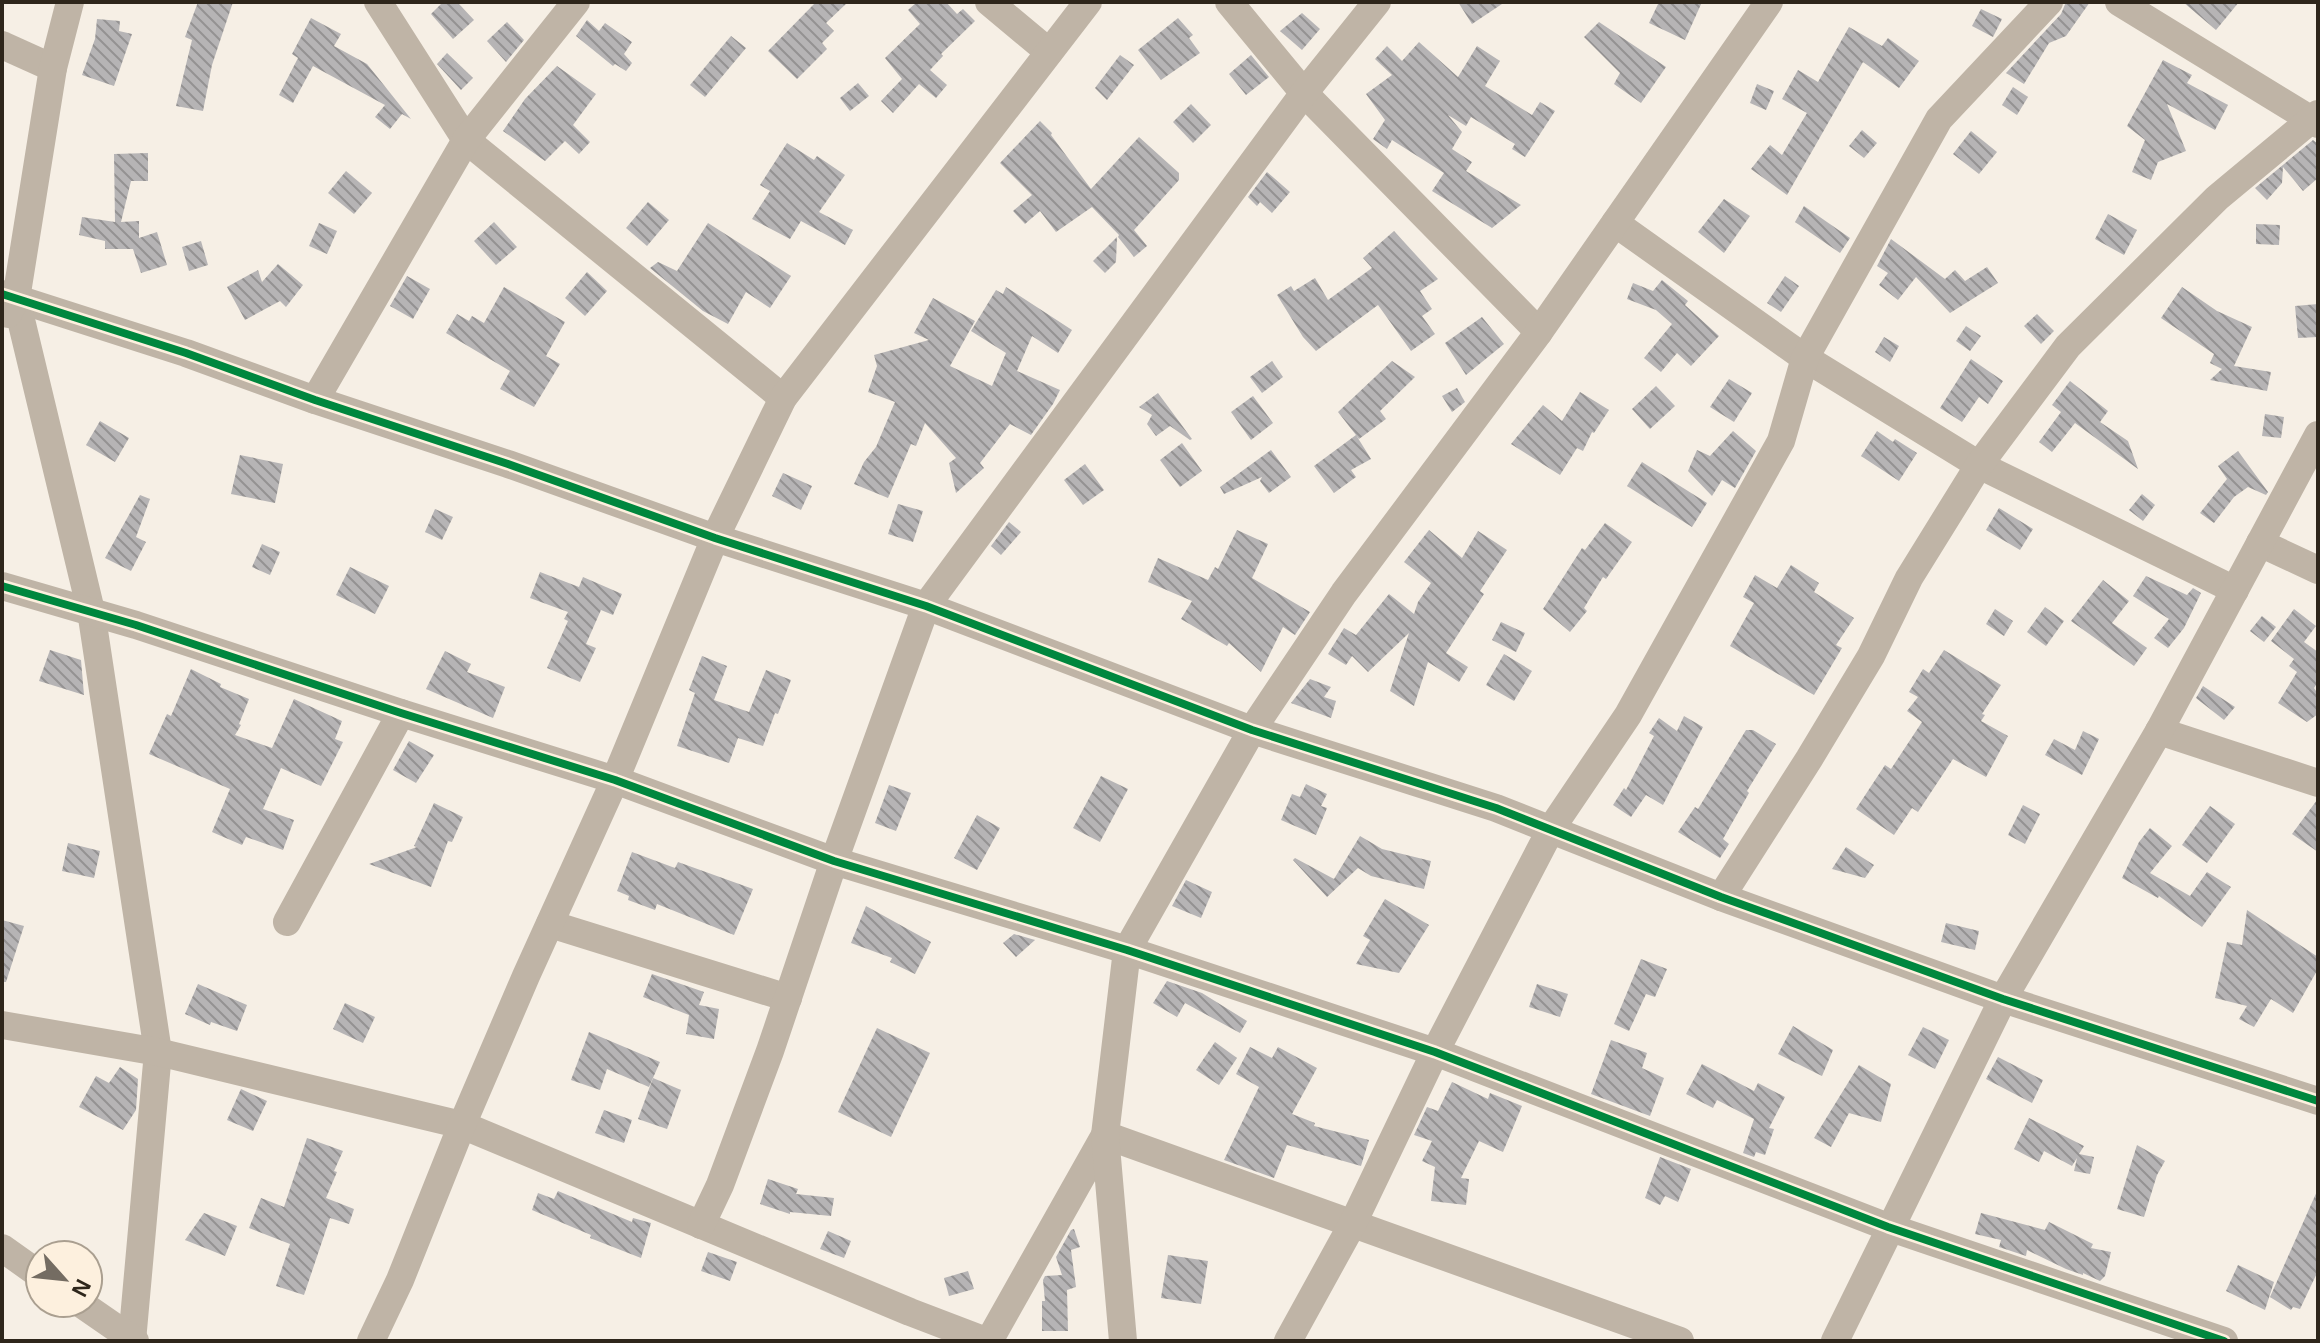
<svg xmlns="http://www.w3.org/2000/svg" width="2320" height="1343" font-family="Arial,sans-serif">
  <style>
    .building { fill: url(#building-back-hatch) }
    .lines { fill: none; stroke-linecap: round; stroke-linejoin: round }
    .minor { stroke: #bfb4a6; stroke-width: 28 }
    .cycleway-casing { stroke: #fdf0de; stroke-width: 13 }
    .cycleway { stroke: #00873e; stroke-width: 8 }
  </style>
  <defs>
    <pattern id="building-back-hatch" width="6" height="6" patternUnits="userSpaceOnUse" patternTransform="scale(2)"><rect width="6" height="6" fill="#b6b4b5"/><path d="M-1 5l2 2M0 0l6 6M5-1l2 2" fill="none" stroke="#949292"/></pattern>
  </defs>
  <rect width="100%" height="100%" fill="#f6efe5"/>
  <g class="building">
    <polygon points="198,2 233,2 212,65 203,111 176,106 192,40 185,37"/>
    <polygon points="443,2 457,2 474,20 453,39 431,14"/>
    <polygon points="816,2 848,2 826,23 834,31 822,43 827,49 797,79 768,51"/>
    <polygon points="917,2 946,2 957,14 963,9 975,21 941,54 943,56 930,70 947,85 936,98 919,84 893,113 881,101 902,79 885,58 920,24 908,10"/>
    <polygon points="1458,2 1505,2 1472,24"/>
    <polygon points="1659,2 1702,2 1685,40 1649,23"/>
    <polygon points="2066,2 2090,2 2066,36 2049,43 2024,84 2006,73 2061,14"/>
    <polygon points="2183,2 2239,2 2216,30"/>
    <polygon points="1981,9 2002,19 1993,37 1972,26"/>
    <polygon points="1302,13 1320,29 1302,50 1280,31"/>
    <polygon points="311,18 341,34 334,46 367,64 411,119 402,114 390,129 375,117 385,105 313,66 293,103 279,95 298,58 292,54"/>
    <polygon points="1178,18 1193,35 1189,38 1200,53 1161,80 1138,50"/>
    <polygon points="97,19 120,21 119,31 132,34 114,86 82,75 95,39"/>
    <polygon points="587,20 599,31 605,23 632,42 624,54 632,63 626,71 615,64 613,66 576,36"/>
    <polygon points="507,22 524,40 506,62 487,41"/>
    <polygon points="1599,22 1666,67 1641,103 1614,84 1620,73 1584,37"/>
    <polygon points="1849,27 1882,46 1888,38 1919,61 1899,88 1863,62 1787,195 1751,169 1770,145 1782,155 1807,113 1782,99 1798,70 1818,82"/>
    <polygon points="731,36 746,48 705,97 690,85"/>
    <polygon points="1419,42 1458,77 1477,46 1500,61 1485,86 1532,115 1540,102 1555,111 1525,157 1512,149 1515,144 1471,117 1466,126 1448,115 1462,132 1452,149 1472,162 1466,171 1521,205 1492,228 1432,191 1444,173 1392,140 1387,149 1373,139 1385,120 1366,94 1392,75 1375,59 1387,46 1402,61"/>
    <polygon points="447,53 473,78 461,90 437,64"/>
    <polygon points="1120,55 1134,65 1107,100 1095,88"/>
    <polygon points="1251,55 1269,77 1246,95 1229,74"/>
    <polygon points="2163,60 2192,75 2187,83 2228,105 2215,130 2167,104 2186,151 2158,162 2151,180 2132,172 2145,140 2127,126"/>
    <polygon points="557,66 596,94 573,125 590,142 579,154 565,141 545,161 503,131 525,99"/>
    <polygon points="858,83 869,96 850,111 840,98"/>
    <polygon points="1757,84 1774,91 1766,110 1750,103"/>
    <polygon points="2013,87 2028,97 2017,115 2002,105"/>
    <polygon points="1191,104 1211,125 1193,143 1173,122"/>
    <polygon points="1040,121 1052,133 1051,135 1091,189 1139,137 1179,173 1179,180 1134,230 1147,246 1134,257 1118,237 1119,235 1092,207 1056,232 1040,211 1025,224 1013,211 1032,195 1000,163"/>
    <polygon points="1862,130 1877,143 1864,158 1849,146"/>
    <polygon points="1971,131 1997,152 1979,174 1953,154"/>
    <polygon points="2313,140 2318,144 2318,178 2303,191 2283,167 2282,183 2267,200 2255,188"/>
    <polygon points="787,143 814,160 817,156 845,175 819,212 853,230 845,245 801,221 790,239 752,219 770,191 760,185"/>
    <polygon points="148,153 148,181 131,181 121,222 139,221 139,238 157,232 167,265 141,273 133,249 105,249 105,241 79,235 82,217 115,222 114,154"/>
    <polygon points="346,171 372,193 354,214 328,193"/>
    <polygon points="1267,172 1290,192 1272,213 1260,202 1257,206 1248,197"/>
    <polygon points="1724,199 1750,216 1724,253 1698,232"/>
    <polygon points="648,202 669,220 647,246 626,228"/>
    <polygon points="1804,206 1850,238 1840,253 1795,222"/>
    <polygon points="2108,214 2137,230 2124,255 2095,239"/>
    <polygon points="494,222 517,247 496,265 474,241"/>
    <polygon points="319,223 337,231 327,254 309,246"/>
    <polygon points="708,223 791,276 770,308 746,292 728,324 703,311 650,268 658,262 677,271"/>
    <polygon points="2256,224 2280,225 2279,245 2256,244"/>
    <polygon points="1394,231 1438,279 1420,291 1432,309 1422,316 1435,334 1411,351 1378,305 1316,351 1303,337 1277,295 1291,286 1294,291 1315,278 1328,300 1372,268 1363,258"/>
    <polygon points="1117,237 1116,262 1105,273 1093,261"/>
    <polygon points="1891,239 1945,279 1955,270 1965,281 1987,267 1998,283 1950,313 1916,277 1898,300 1879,285 1888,273 1877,266"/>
    <polygon points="201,241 208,265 189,271 182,247"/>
    <polygon points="278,264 303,285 286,307 280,301 245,320 227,287 258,270 262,282"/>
    <polygon points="587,272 607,291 585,316 565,298"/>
    <polygon points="407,276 430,289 413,319 390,306"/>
    <polygon points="1785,276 1799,286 1781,312 1767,303"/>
    <polygon points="1662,280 1688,301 1685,305 1719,336 1691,366 1677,353 1661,372 1644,358 1672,324 1656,310 1627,299 1633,283 1653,291"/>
    <polygon points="504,287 565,322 546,356 560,364 534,407 500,389 510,371 446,333 457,314 469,321 472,316 484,323"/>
    <polygon points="1006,287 1072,330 1058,353 1032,336 1017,371 1060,390 1053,404 1031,435 1010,424 980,463 984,468 956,493 949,463 956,458 925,423 916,446 911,444 888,498 854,484 864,462 876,447 895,402 868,392 877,366 874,355 929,340 914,333 933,298 975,321 950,366 992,386 1006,353 971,331 996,290 1003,294"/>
    <polygon points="2182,287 2217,311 2252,327 2234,366 2271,372 2267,391 2210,380 2222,369 2210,363 2214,354 2161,318"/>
    <polygon points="2318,304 2318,337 2298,338 2295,306"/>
    <polygon points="2037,314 2054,331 2041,344 2024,326"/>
    <polygon points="1482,317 1504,344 1466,375 1445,343"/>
    <polygon points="1966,326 1981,336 1970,351 1956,341"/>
    <polygon points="1884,337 1899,346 1890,362 1875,352"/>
    <polygon points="1971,359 2003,381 1988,404 1979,397 1962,422 1940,408"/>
    <polygon points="1272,361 1283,377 1262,393 1250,377"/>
    <polygon points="1392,361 1415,377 1380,411 1386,419 1359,439 1356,435 1371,459 1351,470 1356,477 1334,493 1314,466 1356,435 1338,412"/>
    <polygon points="1729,379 1752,393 1734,422 1710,407"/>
    <polygon points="2070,381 2108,411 2100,422 2128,441 2138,469 2075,423 2052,452 2039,442 2061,412 2052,405"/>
    <polygon points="1656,386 1675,406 1650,429 1632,409"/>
    <polygon points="1457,388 1465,402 1452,412 1442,396"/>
    <polygon points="1580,392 1609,410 1594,433 1592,432 1583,451 1577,448 1560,475 1511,444 1543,405 1562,421"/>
    <polygon points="1158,393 1192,439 1190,440 1170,426 1156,436 1147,424 1152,415 1139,407"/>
    <polygon points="1253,396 1273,423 1251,440 1231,412"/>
    <polygon points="2265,414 2284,417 2281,438 2262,436"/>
    <polygon points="100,421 129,438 115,462 86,445"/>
    <polygon points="1733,431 1756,451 1735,488 1722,480 1712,496 1688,471 1697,450 1710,456"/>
    <polygon points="1877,431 1893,442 1895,439 1917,453 1899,481 1861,456"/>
    <polygon points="1182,443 1202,471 1180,487 1160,460"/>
    <polygon points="1271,450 1291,477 1269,493 1260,481 1262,477 1224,494 1220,487"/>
    <polygon points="2238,451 2268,492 2266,495 2248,487 2234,497 2214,523 2200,513 2227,479 2218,466"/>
    <polygon points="240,455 283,464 275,503 231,494"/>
    <polygon points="1642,462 1707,503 1692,527 1627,486"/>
    <polygon points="1085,464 1104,490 1083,505 1064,480"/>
    <polygon points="783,473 812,486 801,510 772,496"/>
    <polygon points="2142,494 2155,505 2143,521 2129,510"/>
    <polygon points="140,495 150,499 136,537 146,542 131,571 105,558"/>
    <polygon points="898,504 923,511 913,542 888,534"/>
    <polygon points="1999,508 2033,529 2020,550 1986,530"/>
    <polygon points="435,509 453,517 442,540 425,532"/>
    <polygon points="1009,522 1021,532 1001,555 991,546"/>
    <polygon points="1605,523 1632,542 1606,579 1603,577 1584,608 1587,611 1570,632 1543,609 1582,548 1585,550"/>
    <polygon points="1237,530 1268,544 1252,578 1310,612 1295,635 1283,627 1261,672 1229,643 1227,646 1181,619 1192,601 1148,582 1158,558 1208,580 1215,567 1218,569"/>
    <polygon points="1429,530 1462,558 1478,531 1507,550 1480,591 1484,594 1446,653 1468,667 1459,682 1428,662 1414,706 1390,691 1409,633 1368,672 1352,656 1346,665 1328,654 1344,628 1356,635 1389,594 1414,614 1418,602 1431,583 1404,562"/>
    <polygon points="262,544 280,552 270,575 252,567"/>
    <polygon points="1791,565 1819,583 1814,592 1854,618 1836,645 1842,648 1814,695 1730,646 1754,603 1743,597 1755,575 1777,588"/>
    <polygon points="350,567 389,586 375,614 336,595"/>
    <polygon points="540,572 579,587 583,577 622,594 613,615 601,610 586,644 596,648 580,682 547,668 568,621 564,619 568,612 530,598"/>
    <polygon points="2146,576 2187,595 2193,588 2201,593 2184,628 2168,648 2154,638 2169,619 2133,596"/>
    <polygon points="2103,580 2129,601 2112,623 2147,648 2134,666 2071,621"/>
    <polygon points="2045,607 2064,621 2046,646 2027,632"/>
    <polygon points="1995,609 2013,621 2004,636 1986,624"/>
    <polygon points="2294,609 2316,626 2304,642 2318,652 2318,682 2314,688 2318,694 2318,714 2307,722 2278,703 2297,672 2289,666 2294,659 2271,641"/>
    <polygon points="2262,616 2276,627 2264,642 2250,631"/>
    <polygon points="1501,622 1525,633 1516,652 1492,640"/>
    <polygon points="50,650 81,660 84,695 39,681"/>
    <polygon points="1944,650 2001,685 1982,714 1985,715 1981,721 2008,736 1986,777 1953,759 1918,812 1912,808 1894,835 1856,809 1885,765 1891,769 1922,722 1907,711 1918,697 1909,692 1923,669 1929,673"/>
    <polygon points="445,651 471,664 467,672 505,687 493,718 426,689"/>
    <polygon points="1504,654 1532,671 1514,701 1486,685"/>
    <polygon points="702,656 727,666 714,700 749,712 766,670 791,680 778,714 775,713 763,746 738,738 729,763 677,746 695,693 689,690"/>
    <polygon points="191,669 221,684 220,687 249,699 239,724 241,725 235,735 272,748 294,699 342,721 335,739 343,742 321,786 281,768 263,809 294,820 283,850 246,837 242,845 212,832 230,789 149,754 167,714 171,716"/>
    <polygon points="1310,679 1331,687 1324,697 1336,701 1331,718 1291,703"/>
    <polygon points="2203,686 2235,707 2224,720 2196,698"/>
    <polygon points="1684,716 1703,727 1663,805 1646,795 1631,817 1613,805 1624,788 1626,790 1654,736 1649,733 1659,718 1677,731"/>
    <polygon points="1746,730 1753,730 1776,744 1747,791 1749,793 1723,839 1729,844 1720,858 1678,832 1695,807 1698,809"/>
    <polygon points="2083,731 2099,739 2082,775 2045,755 2054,739 2075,750"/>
    <polygon points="409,741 434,755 416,783 393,770"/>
    <polygon points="1101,776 1128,789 1100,842 1073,828"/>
    <polygon points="1306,784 1327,794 1321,806 1327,808 1316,835 1281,820 1292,794 1300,797"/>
    <polygon points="889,785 911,793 896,831 875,823"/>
    <polygon points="2317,800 2318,800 2318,852 2292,834"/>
    <polygon points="434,803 463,817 452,842 448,841 431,887 369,864 417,847 414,846"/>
    <polygon points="2023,805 2040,814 2025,844 2008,835"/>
    <polygon points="2210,806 2235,824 2207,863 2182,845"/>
    <polygon points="977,815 1000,828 977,870 954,858"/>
    <polygon points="2150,828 2172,846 2150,873 2190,896 2207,872 2231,887 2202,927 2159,896 2158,898 2122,878 2139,842"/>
    <polygon points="1360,836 1382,849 1431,861 1424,889 1371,876 1358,868 1327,897 1293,860 1295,858 1334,879"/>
    <polygon points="68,843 100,851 94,878 62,871"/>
    <polygon points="1846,847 1874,865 1865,878 1832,869"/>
    <polygon points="632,852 675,868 678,862 753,889 734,935 657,904 655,910 628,900 629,896 617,891"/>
    <polygon points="1186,880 1212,892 1201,918 1172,906"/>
    <polygon points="1385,899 1429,925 1399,973 1356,964 1370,940 1363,936"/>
    <polygon points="866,906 931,942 915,974 890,962 892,958 851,943"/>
    <polygon points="2247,910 2318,957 2318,969 2293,1013 2271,999 2254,1027 2239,1019 2247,1006 2215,998 2227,942 2242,945"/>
    <polygon points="2,920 24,926 6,982 2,982"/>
    <polygon points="1946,923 1979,931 1975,950 1941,942"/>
    <polygon points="1014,934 1035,940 1016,957 1003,943"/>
    <polygon points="1641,959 1667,969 1655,997 1646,994 1629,1031 1614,1024"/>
    <polygon points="652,974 704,992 699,1005 719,1009 714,1039 686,1034 689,1015 643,997"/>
    <polygon points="1167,981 1202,993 1247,1021 1240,1033 1185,1003 1177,1017 1153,1003"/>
    <polygon points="198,984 247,1005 237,1031 211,1022 210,1025 185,1014"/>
    <polygon points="1537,984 1568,994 1560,1017 1529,1007"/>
    <polygon points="345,1003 375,1017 363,1043 333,1029"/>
    <polygon points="1793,1026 1833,1050 1822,1076 1778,1054"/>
    <polygon points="1923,1027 1949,1040 1935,1069 1908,1055"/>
    <polygon points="877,1028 930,1053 891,1137 838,1112"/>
    <polygon points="589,1032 660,1062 649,1087 607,1069 600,1090 571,1080"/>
    <polygon points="1611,1040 1647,1053 1642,1068 1664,1078 1650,1116 1591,1094"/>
    <polygon points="1215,1042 1237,1058 1219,1085 1196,1070"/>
    <polygon points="1250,1047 1272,1058 1278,1047 1317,1068 1292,1114 1315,1123 1314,1126 1369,1140 1361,1166 1287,1145 1274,1178 1224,1160 1259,1087 1236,1074"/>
    <polygon points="1998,1057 2043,1080 2032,1103 1986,1079"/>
    <polygon points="1702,1064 1754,1091 1758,1083 1785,1097 1769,1128 1774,1129 1765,1155 1756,1152 1754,1157 1743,1153 1754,1119 1717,1100 1713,1108 1686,1094"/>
    <polygon points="1859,1065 1891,1084 1881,1122 1849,1113 1831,1147 1814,1138"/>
    <polygon points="120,1067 138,1079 136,1110 123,1130 79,1107 96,1076 109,1083"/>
    <polygon points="653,1078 681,1090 667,1129 638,1119"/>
    <polygon points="1452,1082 1488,1099 1490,1093 1522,1106 1503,1152 1479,1141 1461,1178 1469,1179 1466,1205 1431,1201 1435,1167 1422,1161 1432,1141 1414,1135 1427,1107 1438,1111"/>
    <polygon points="241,1089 267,1101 253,1131 227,1120"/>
    <polygon points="604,1110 632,1120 624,1143 595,1133"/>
    <polygon points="2029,1118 2084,1146 2079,1154 2094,1157 2090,1174 2074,1171 2077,1158 2072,1166 2044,1151 2039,1162 2014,1149"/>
    <polygon points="307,1138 343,1151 334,1171 337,1172 326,1198 354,1209 349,1224 330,1218 304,1295 276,1286 290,1244 249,1228 261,1198 284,1207"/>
    <polygon points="2137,1145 2165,1161 2157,1175 2144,1217 2117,1209"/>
    <polygon points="1660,1157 1691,1169 1678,1202 1665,1196 1660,1205 1645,1198"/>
    <polygon points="768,1179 798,1189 796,1194 834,1198 831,1216 790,1212 790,1214 760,1204"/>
    <polygon points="2318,1189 2318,1271 2300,1309 2293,1307 2291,1310 2270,1297"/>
    <polygon points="558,1191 632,1222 633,1218 651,1223 641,1258 590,1238 591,1235 532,1210 538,1193 554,1199"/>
    <polygon points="204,1213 237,1226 225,1256 185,1240"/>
    <polygon points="1981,1213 2045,1230 2049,1222 2093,1244 2091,1248 2111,1252 2105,1276 2100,1281 2083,1273 2083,1275 2066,1269 2027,1250 2026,1256 1999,1247 2001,1240 1975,1234"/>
    <polygon points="1074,1229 1080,1247 1071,1250 1076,1287 1067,1290 1068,1331 1042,1331 1042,1301 1045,1301 1043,1280 1045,1276 1062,1275 1056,1257 1071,1230"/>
    <polygon points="828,1231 851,1241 844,1258 820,1249"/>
    <polygon points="708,1252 737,1262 730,1281 701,1271"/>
    <polygon points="1168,1255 1208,1261 1201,1304 1161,1298"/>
    <polygon points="2238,1265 2274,1282 2265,1310 2226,1291"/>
    <polygon points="968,1271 974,1289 949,1296 944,1278"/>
  </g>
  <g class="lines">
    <g class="minor">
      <polyline points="378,2 466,140 783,398"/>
      <polyline points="989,2 1049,52"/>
      <polyline points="1229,2 1304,93 1539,332"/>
      <polyline points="2119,2 2318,124"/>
      <polyline points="2,45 53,68"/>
      <polyline points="1615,223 1805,358 1979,465 2235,590"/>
      <polyline points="2,294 186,353 315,400 508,464 715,538 926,606 1252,730 1496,808 1721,897 2003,999 2318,1101"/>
      <polyline points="16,299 91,611 158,1052 132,1341"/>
      <polyline points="8,314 16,299 53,68 70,2"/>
      <polyline points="315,400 466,140 576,2"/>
      <polyline points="2260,543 2318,570"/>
      <polyline points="2,586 136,625 401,713 615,780 834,861 1127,950 1435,1052 1888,1227 2224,1341"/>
      <polyline points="2159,731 2318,783"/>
      <polyline points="1721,897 1809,759 1871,656 1909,578 1979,465 2068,346 2217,198 2318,114"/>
      <polyline points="287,922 401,713"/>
      <polyline points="550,924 788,998"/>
      <polyline points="2,1025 158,1052 462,1125 910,1312 986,1341"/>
      <polyline points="701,1225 720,1185 770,1051 834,861 926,606 1304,93 1377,2"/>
      <polyline points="2,1248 40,1275"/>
      <polyline points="80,1303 135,1341"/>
      <polyline points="371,1341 400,1280 462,1125 526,976 615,780 715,538 783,398 1088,2"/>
      <polyline points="989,1341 1105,1135 1680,1341"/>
      <polyline points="1123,1341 1105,1135 1127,950 1252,730 1344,593 1539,332 1769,2"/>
      <polyline points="1288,1341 1353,1223 1435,1052 1551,829 1628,715 1781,441 1805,358 1939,119 2049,2"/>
      <polyline points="1835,1341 2003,999 2159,731 2318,435"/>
    </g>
    <g class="cycleway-casing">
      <g id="cycleway">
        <polyline points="2,294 186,353 315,400 508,464 715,538 926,606 1252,730 1496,808 1721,897 2003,999 2318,1101"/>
        <polyline points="2,586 136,625 401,713 615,780 834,861 1127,950 1435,1052 1888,1227 2224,1341"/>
      </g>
    </g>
    <use href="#cycleway" class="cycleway"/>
  </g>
  <rect width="2320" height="1343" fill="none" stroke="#2e261b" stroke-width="8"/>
  <g transform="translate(64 1279) rotate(117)"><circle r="38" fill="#fdf0de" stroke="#aa9f90" stroke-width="2"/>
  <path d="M0-6L14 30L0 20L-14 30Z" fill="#746c62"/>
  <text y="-12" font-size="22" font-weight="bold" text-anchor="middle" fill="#2e261b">N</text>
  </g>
</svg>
